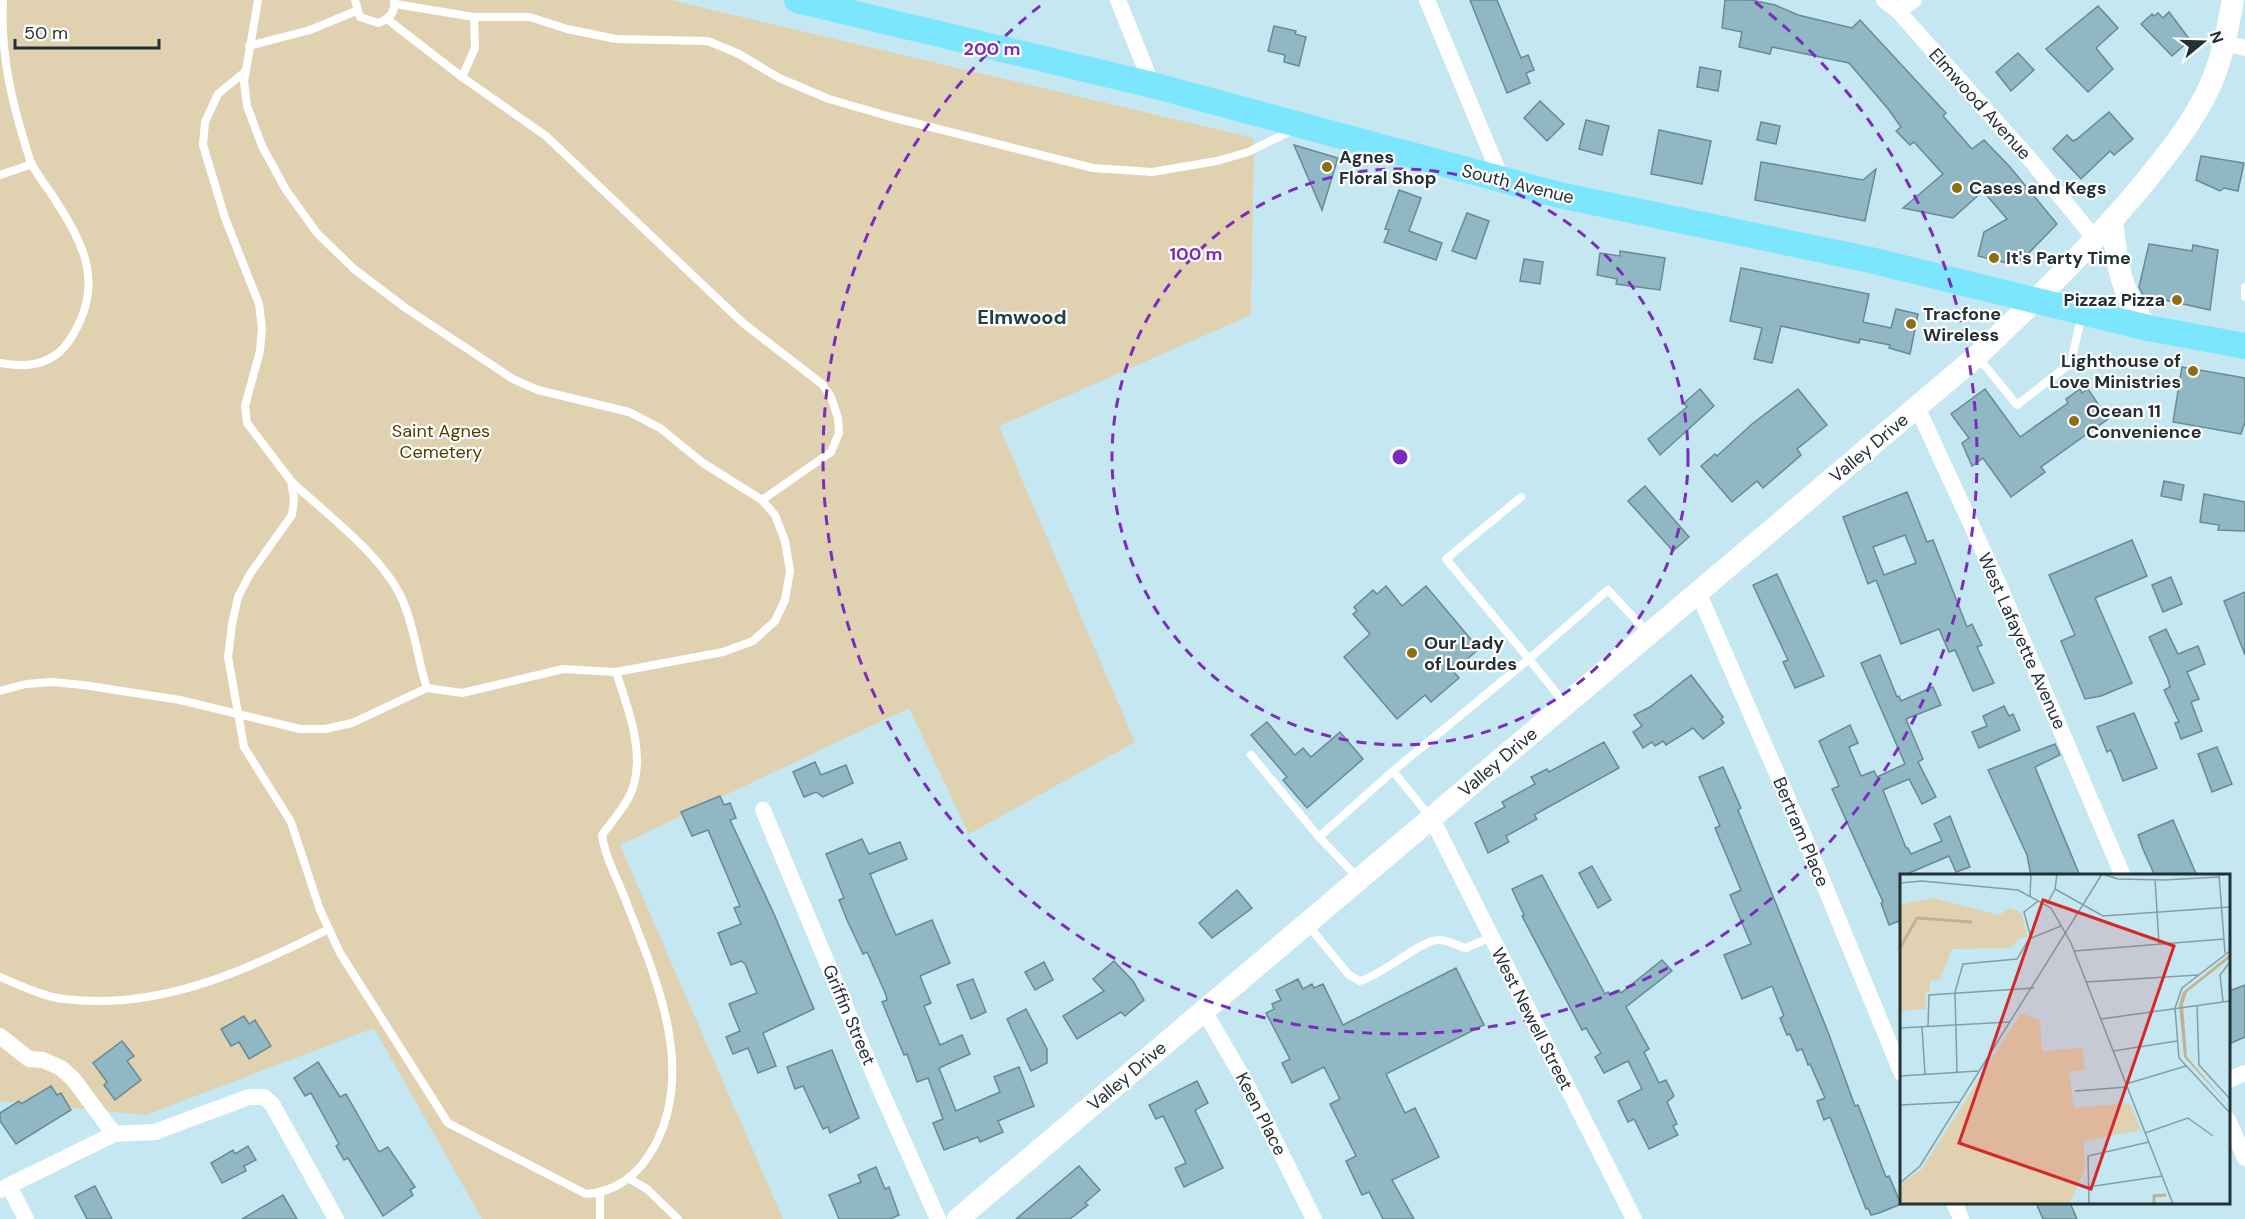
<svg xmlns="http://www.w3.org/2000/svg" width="2245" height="1219" font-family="'DM Sans',sans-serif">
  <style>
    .green { fill: #e0d1b1 }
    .building { fill: #8fb7c4; stroke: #6a8993; stroke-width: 1.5; fill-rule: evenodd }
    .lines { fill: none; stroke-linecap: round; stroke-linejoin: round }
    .lane { stroke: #fff; stroke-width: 8 }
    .street { stroke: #fff; stroke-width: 16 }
    .secondary { stroke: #fff; stroke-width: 22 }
    .primary { stroke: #7ce6fe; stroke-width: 26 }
    .ring { fill: none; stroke: #7b2cbf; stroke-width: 3; stroke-dasharray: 10 8 }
    .poi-dot { fill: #8e6e12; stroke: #fff; stroke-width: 2 }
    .labels { text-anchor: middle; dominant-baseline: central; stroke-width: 4.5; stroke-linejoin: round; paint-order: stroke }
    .street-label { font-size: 18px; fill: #233034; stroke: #fff }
    .poi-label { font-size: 18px; font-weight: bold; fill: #233034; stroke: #fff; text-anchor: start }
    .park-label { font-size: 18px; fill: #503b00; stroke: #fff }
    .neighbourhood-label { font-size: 20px; font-weight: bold; fill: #224048; stroke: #fff }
    .inset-river { fill: none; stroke: #c1b392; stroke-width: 3 }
    .inset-road { fill: none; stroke: #849ea6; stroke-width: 1.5 }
    .view { fill: #d62828; fill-opacity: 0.15; stroke: #d62828; stroke-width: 3 }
    .inset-edge { fill: none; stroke: #233034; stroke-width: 3 }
    .centre { fill: #7b2cbf; stroke: #fff; stroke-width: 3 }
    .ring-label { font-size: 18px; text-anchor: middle; font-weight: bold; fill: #7b2cbf; stroke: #fff; stroke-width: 4.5; stroke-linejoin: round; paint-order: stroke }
  </style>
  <rect width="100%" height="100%" fill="#c5e7f2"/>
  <polygon class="green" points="0,0 670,0 1254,138 1251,315 999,426 1135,742 969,834 909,708 620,845 783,1219 482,1219 374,1028 146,1115 0,1101"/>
  <g class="building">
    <polygon points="1470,0 1497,0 1521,58 1528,55 1534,70 1526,73 1530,83 1507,93"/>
    <polygon points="1725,0 1751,0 1775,5 1798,15 1852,28 1860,20 1946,113 1943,116 1972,149 1984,140 2010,167 2057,224 2021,261 2015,260 2011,264 1978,256 1984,232 2007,219 1983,191 1953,218 1903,208 1943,174 1914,142 1910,145 1896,131 1901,127 1889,110 1849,63 1772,47 1770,54 1739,47 1742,32 1722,28"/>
    <polygon points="2098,6 2118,28 2096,48 2113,69 2088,92 2046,49"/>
    <polygon points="2169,12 2190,40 2172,56 2141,24 2152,14 2154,16 2158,13 2163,18"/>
    <polygon points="1274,26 1296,31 1295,34 1306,37 1299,66 1284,62 1285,55 1268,51"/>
    <polygon points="2018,53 2034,70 2011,91 1996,72"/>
    <polygon points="1700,67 1721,71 1718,91 1697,87"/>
    <polygon points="1540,101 1564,124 1547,141 1524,118"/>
    <polygon points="2109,112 2133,139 2114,155 2110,151 2081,179 2053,149 2067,135 2073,141 2077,139"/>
    <polygon points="1586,120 1609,126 1602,155 1579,149"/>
    <polygon points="1761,122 1780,126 1776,144 1757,140"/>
    <polygon points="1659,130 1711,141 1702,184 1651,174"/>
    <polygon points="1294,145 1338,158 1322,210"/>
    <polygon points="2201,156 2244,163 2238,191 2224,188 2220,191 2196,180"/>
    <polygon points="1761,162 1863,180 1876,169 1865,221 1755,200"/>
    <polygon points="1399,190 1421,198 1409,231 1442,243 1436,260 1384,242 1389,230 1385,229"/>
    <polygon points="1467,213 1489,221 1476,259 1452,251"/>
    <polygon points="2149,244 2192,251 2193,245 2218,250 2210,310 2143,295 2139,287"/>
    <polygon points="1620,251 1665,258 1660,290 1616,284 1617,279 1597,275 1600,253 1620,256"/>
    <polygon points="1524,259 1543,262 1540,284 1520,281"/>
    <polygon points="1741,268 1869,294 1863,322 1891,328 1896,309 1918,314 1910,354 1889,348 1890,345 1860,339 1859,343 1781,326 1772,363 1754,359 1762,328 1730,321"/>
    <polygon points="2182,367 2245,378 2245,422 2241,434 2173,422"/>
    <polygon points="1700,389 1714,406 1660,455 1648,439 1687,407 1684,403"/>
    <polygon points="1798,389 1827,425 1797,449 1801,455 1763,488 1757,481 1732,502 1701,466 1715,454 1717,456 1752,424"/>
    <polygon points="1985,389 2020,437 2068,403 2066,399 2080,389 2082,393 2088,389 2108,419 2041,467 2045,472 2011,497 1983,458 1972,466 1962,443 1969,438 1951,414"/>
    <polygon points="2164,481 2184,485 2181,500 2161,496"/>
    <polygon points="1645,486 1689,537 1673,551 1628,501"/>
    <path d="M1907 492 1927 542 1933 540 1967 627 1972 624 1982 645 1977 647 1994 683 1973 691 1955 650 1949 652 1939 629 1901 644 1876 580 1868 584 1843 517ZM1905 535 1916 563 1884 575 1873 547Z"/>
    <polygon points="2204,494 2245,502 2245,531 2218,530 2219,525 2200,522"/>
    <polygon points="2132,540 2147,576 2095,598 2132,683 2101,696 2085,699 2061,641 2075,635 2049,575"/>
    <polygon points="1777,574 1824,676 1795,688 1783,662 1788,660 1753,585"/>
    <polygon points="2171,577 2182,604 2163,612 2152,585"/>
    <polygon points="1386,586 1402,606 1426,586 1479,649 1453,671 1459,678 1431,702 1425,695 1397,719 1344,657 1370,634 1353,614 1357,611 1354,607 1373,590 1377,594"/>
    <polygon points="2245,592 2245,655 2224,601"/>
    <polygon points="2166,629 2178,654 2198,646 2205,664 2187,672 2199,699 2191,702 2202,731 2181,739 2175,723 2179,722 2164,690 2170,687 2168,679 2149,637"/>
    <polygon points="1880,655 1897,697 1899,696 1901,701 1933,687 1941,705 1906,719 1923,759 1918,762 1936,797 1922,804 1909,779 1883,790 1906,848 1908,848 1911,854 1942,841 1934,824 1950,816 1970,867 1956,872 1949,856 1902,876 1902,920 1889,925 1881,903 1883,902 1832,789 1839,786 1819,741 1850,725 1858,743 1849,747 1861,776 1874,771 1877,777 1905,764 1861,663"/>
    <polygon points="1691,675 1723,717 1721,719 1724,723 1703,739 1693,728 1666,745 1663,741 1655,746 1652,742 1643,748 1633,732 1642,726 1634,715 1650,707"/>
    <polygon points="2004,706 2009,716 2013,714 2020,730 1979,748 1972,732 1987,726 1983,716"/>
    <polygon points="2134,713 2157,768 2123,781 2111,750 2107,752 2097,727"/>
    <polygon points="1267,722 1295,755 1303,748 1311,757 1340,732 1363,759 1307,808 1283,780 1287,777 1251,735"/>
    <polygon points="1604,742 1619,768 1534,815 1537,819 1506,836 1509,842 1488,853 1475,823 1505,807 1502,802 1535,784 1531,777 1547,769 1549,772"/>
    <polygon points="2055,744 2060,755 2035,767 2080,876 2031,876 2027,855 1988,770"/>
    <polygon points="2217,747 2232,784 2212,792 2198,754"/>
    <polygon points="815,762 821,775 846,765 853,783 823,797 816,792 804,797 793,772"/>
    <polygon points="1723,767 1741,808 1738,810 1828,1032 1855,1106 1858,1105 1886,1177 1889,1176 1901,1204 1879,1213 1871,1215 1868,1208 1866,1209 1830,1117 1824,1120 1817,1101 1825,1098 1810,1064 1808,1065 1802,1049 1797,1051 1790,1034 1787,1035 1780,1018 1784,1016 1772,986 1742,999 1724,955 1751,944 1730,895 1741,890 1715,828 1720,826 1699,777"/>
    <polygon points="720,796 724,805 730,803 736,818 730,820 774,914 814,1009 763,1033 776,1066 758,1073 748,1048 733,1054 726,1037 740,1031 729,1004 757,993 745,964 741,961 731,965 718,933 741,924 734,908 740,906 708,830 692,836 681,812"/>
    <polygon points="2173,820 2197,876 2155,876 2143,849 2138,835"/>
    <polygon points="862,839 869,854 900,842 907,859 870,874 888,917 896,935 932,920 950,963 920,976 931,1003 924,1006 940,1045 962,1035 970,1054 939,1068 956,1111 1000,1092 994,1077 1019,1067 1034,1106 998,1121 1003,1132 980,1142 978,1137 944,1150 933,1123 943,1119 928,1078 917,1082 907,1054 904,1055 882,1002 887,1000 886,995 867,952 863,954 847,920 839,900 844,898 826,854"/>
    <polygon points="1592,866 1611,900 1598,908 1579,873"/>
    <polygon points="1542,875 1605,994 1608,992 1610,995 1619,990 1621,993 1662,960 1672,971 1626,1007 1649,1049 1644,1052 1659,1083 1666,1080 1674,1096 1667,1102 1677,1124 1673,1126 1678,1135 1649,1149 1634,1119 1628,1122 1618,1101 1642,1089 1628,1061 1604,1073 1595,1057 1601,1053 1586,1028 1582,1030 1522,916 1524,915 1512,889"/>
    <polygon points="1237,890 1252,908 1212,938 1199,923"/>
    <polygon points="1114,961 1133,981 1144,1000 1125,1016 1121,1012 1077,1039 1063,1016 1104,991 1093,979"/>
    <polygon points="1044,962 1053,980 1035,990 1025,972"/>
    <polygon points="1456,968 1484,1025 1386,1074 1405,1113 1415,1108 1439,1157 1392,1180 1414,1219 1383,1219 1369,1192 1362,1195 1346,1161 1356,1156 1330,1104 1340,1099 1324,1067 1292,1083 1282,1063 1290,1059 1266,1013 1274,1009 1272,1004 1281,1000 1276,990 1298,979 1303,989 1312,984 1314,988 1323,984 1343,1025"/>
    <polygon points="973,979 986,1012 971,1019 957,985"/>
    <polygon points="2245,985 2245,1037 2229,1044 2229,991"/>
    <polygon points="1026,1009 1047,1049 1047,1063 1031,1071 1007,1019"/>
    <polygon points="244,1016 249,1024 255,1020 271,1046 249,1059 239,1042 231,1046 221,1029"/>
    <polygon points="122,1041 134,1056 127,1061 141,1080 115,1100 104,1085 107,1082 93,1063"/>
    <polygon points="832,1050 859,1118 830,1133 828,1127 823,1129 803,1086 795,1089 787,1067"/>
    <polygon points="318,1062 340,1097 346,1094 379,1152 388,1147 415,1187 410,1190 413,1195 383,1216 348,1158 344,1160 336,1146 339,1144 311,1093 305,1096 294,1078"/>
    <polygon points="1197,1081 1208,1103 1195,1110 1223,1168 1184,1187 1175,1168 1186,1163 1163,1116 1156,1119 1149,1105"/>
    <polygon points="51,1086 57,1095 61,1093 71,1110 16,1144 0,1121 0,1113 19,1101 21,1104"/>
    <polygon points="248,1146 256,1160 244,1166 246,1171 222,1183 211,1163 233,1150 235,1154"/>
    <polygon points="1079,1166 1100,1190 1085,1203 1088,1205 1070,1219 1016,1219"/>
    <polygon points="876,1167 885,1189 889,1187 899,1215 890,1219 839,1219 829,1195 861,1182 858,1175"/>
    <polygon points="95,1186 112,1219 87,1219 75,1196"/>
    <polygon points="283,1195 297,1219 242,1219"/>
    <polygon points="2036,1203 2070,1203 2077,1219 2043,1219"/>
  </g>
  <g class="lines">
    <g class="lane">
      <path d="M355 0 360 17 378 23C389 19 396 12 394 0"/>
      <polyline points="395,4 474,17 530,17 567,29 616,39 708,41 739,54 779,78 829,99 891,117 1093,168 1152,172 1217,161 1248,152 1293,130"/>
      <polyline points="387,19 462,77 546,136 743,323 822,384 831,397 838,418 839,433 831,452 762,500"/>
      <polyline points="249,46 310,30 356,11"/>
      <path d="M246 71 218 94 205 122 203 145 225 218 259 304 262 328 260 351 245 406 247 423 291 481 294 499 292 515 250 574 238 597 232 624 228 657 244 747 291 822 320 910 340 953 448 1123 586 1194C617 1192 639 1174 654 1147 697 1069 655 975 625 899 617 878 605 857 602 835 613 820 629 803 634 784 644 748 627 706 616 672"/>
      <polyline points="462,77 475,48 474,17"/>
      <polyline points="0,175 32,164"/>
      <polyline points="2245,287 2245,297"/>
      <polyline points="1977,356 2017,405 2071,363 2082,313"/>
      <path d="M0 363C26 368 53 365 69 341 106 286 85 245 52 195 45 184 35 173 30 160 13 107 0 56 3 0"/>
      <path d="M292 482C327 515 382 555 402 599 415 627 417 659 427 688"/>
      <polyline points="0,691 26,684 52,682 83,685 180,700 300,729 325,729 352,723 427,688 462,693 563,669 616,672 723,652 753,641 775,621 785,600 790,571 785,541 775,515 762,500 703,463 660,428 629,412 538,390 513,379 407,309 354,269 317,233 286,190 262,146 247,106 244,82 258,0"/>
      <polyline points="1565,704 1529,659 1608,590 1648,633"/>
      <polyline points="1251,755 1319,837"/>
      <polyline points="1431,818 1393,771 1529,659 1446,559 1521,497"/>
      <polyline points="1358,878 1319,837 1393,771"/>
      <path d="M1307 924 1349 975 1360 981C1383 975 1422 939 1439 940 1448 940 1458 946 1466 948L1491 937"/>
      <path d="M0 977C19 985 44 997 64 999 160 1011 246 970 329 929"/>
      <polyline points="630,1179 647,1189 678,1219"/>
      <polyline points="600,1193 600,1219"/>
    </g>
    <g class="street">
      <polyline points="1118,0 1152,85"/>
      <polyline points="1427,0 1502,180"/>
      <polyline points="1884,0 1898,11 2034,164 2095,239"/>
      <polyline points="1898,11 1914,0"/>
      <polyline points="2225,43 2245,48"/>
      <polyline points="1917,407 1999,585 2123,876"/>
      <polyline points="1698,592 1804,836 1902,1074"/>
      <polyline points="763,810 877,1082 938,1219"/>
      <polyline points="1432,819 1634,1219"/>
      <polyline points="1204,1011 1246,1083 1314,1219"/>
      <polyline points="0,1036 29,1059 43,1060 61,1068 74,1080 114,1134"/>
      <polyline points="2228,1080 2245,1073"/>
      <polyline points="2228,1120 2245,1158"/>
      <polyline points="9,1186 26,1219"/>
      <polyline points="0,1190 114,1134 155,1132 249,1097 264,1097 272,1104 336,1219"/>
      <polyline points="1954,1202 1961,1219"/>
    </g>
    <g class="secondary">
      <path d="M2112 221C2117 264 2120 293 2148 328"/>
      <path d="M958 1219 1977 356C2036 300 2093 245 2145 182 2168 153 2191 125 2207 92 2222 63 2227 31 2233 0"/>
    </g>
    <polyline class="primary" points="797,0 1152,85 1559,195 1866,259 2148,328 2245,346"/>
  </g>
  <g class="ring">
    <circle cx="1400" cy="457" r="288"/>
    <path d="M1755 2A577 577 0 1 1 1045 2"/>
  </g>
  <g class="poi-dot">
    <circle cx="1327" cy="167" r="6"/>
    <circle cx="1957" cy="188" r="6"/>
    <circle cx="1994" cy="258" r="6"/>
    <circle cx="2177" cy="300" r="6"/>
    <circle cx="1911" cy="324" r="6"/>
    <circle cx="2193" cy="371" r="6"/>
    <circle cx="2074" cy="421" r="6"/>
    <circle cx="1412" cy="653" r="6"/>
  </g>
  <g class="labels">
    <g class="street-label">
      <text transform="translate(1980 104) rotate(48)">Elmwood Avenue</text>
      <text transform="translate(1518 184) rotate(14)">South Avenue</text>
      <text transform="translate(1869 448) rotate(-40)">Valley Drive</text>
      <text transform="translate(2022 641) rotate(66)">West Lafayette Avenue</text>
      <text transform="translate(1498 762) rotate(-40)">Valley Drive</text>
      <text transform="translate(1801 832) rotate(67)">Bertram Place</text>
      <text transform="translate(849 1015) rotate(67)">Griffin Street</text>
      <text transform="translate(1532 1019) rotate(63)">West Newell Street</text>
      <text transform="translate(1127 1076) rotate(-40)">Valley Drive</text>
      <text transform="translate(1261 1114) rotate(63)">Keen Place</text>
    </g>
    <g class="poi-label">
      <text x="1339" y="157">Agnes<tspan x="1339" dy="21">Floral Shop</tspan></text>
      <text x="1969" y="188">Cases and Kegs</text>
      <text x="2006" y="258">It's Party Time</text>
      <text x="2165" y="300" text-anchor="end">Pizzaz Pizza</text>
      <text x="1923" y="314">Tracfone<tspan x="1923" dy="21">Wireless</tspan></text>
      <text x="2181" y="361" text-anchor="end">Lighthouse of<tspan x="2181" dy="21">Love Ministries</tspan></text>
      <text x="2086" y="411">Ocean 11<tspan x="2086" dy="21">Convenience</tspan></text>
      <text x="1424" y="643">Our Lady<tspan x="1424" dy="21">of Lourdes</tspan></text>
    </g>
    <g class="park-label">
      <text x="441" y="431">Saint Agnes<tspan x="441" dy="21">Cemetery</tspan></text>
    </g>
    <g class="neighbourhood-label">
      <text x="1022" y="317">Elmwood</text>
    </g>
  </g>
  <g transform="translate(1900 874)">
    <rect width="330" height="330" fill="#c5e7f2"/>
    <path d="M33 24 99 41 110 34 122 39 127 63 119 64 111 74 52 75 40 105 30 107V117L25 118 26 135 0 137V31ZM121 139 140 146 142 177 182 174 185 195 169 198 174 234 230 229 241 256 184 267 185 295 169 330H0V310L21 296Z" fill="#e0d1b1"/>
    <path d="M330 80V84L287 118 283 130 287 183 330 233 284 183 279 131 283 118Z" fill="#c1b392"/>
    <path class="inset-river" d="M0 74 17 44 72 48M254 330V322L266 321"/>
    <path class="inset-road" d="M202 0 218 5 264 6 319 3M319 0 325 79M255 5 259 70M0 9 22 7 118 16 151 34 171 69 273 330M155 15 203 42 330 33M130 22 131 0M147 30 155 15 157 0M131 64 124 38 138 27M174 77 324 65M330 77 282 114 275 134 279 184 330 239M186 108 298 101M323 128 320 101 330 88M297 131 299 191 330 225M201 145 330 127M28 152 29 121 134 114M22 153 25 200M0 154 109 148M213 177 277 167M57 198 55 118 63 90 117 85 129 65 161 52M0 202 78 197M226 210 286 192M175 217 227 213M0 231 60 228M245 259 288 244 313 262M0 309 20 292 202 0M188 313 262 302M189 330 188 282 249 268"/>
    <path class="view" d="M143 26 274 72 191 315 59 269Z"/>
    <rect width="330" height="330" class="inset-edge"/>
  </g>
  <circle cx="1400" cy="457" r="9" class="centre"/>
  <g class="ring-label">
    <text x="992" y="55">200 m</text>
    <text x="1196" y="260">100 m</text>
  </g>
  <g transform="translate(2203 42) rotate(71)" stroke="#ffffff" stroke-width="4.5" paint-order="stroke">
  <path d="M0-4.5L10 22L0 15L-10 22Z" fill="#233034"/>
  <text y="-9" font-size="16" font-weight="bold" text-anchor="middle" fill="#233034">N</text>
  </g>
  <path d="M15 39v9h144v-9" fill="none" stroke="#233034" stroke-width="3"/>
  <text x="24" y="39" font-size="18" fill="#233034" stroke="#ffffff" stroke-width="4.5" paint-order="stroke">50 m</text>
</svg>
